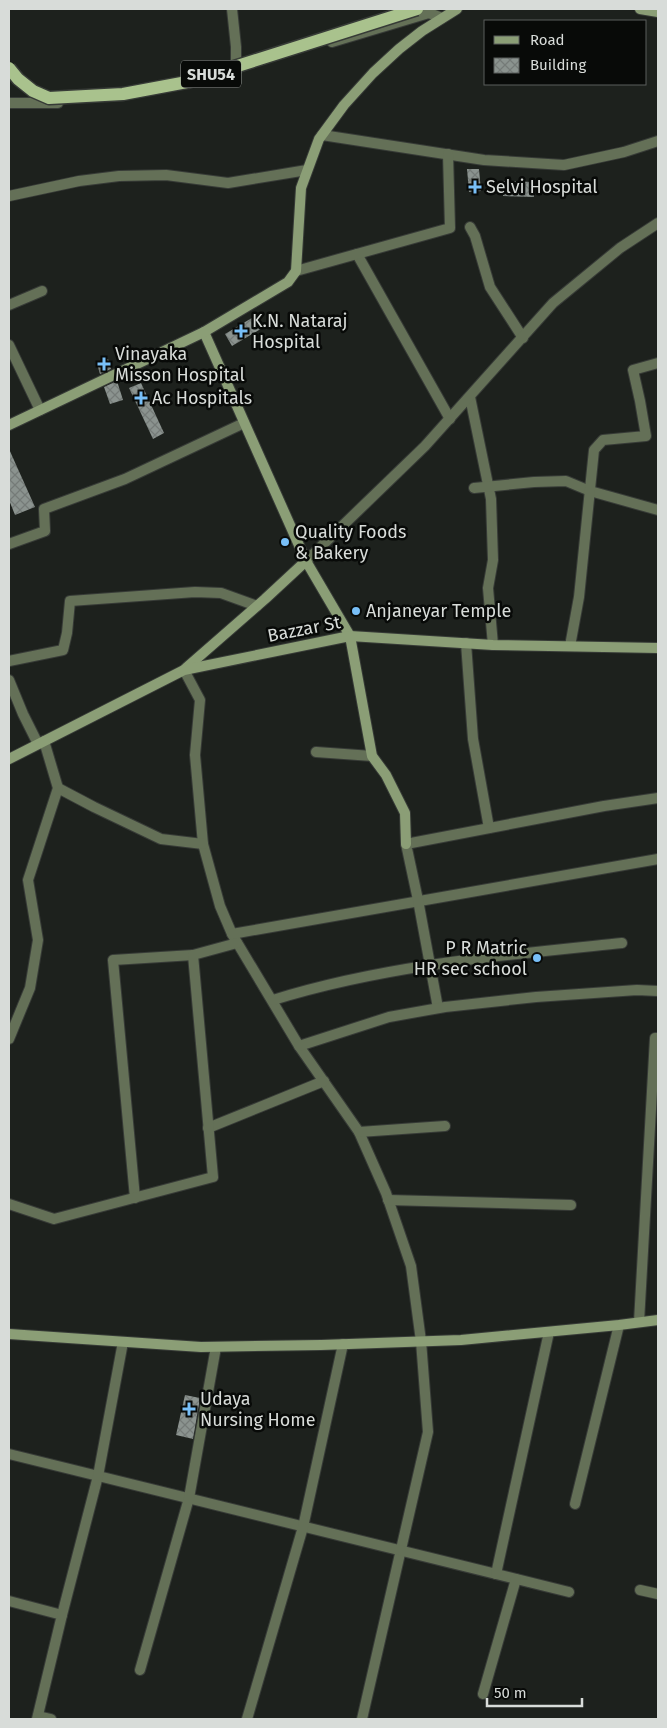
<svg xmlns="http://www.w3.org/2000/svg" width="667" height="1728" font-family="'Fira Sans',sans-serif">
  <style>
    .building { fill: url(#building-cross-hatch) }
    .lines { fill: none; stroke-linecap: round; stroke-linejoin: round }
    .street-casing { stroke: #373b37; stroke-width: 12 }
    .secondary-casing { stroke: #373b37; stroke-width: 12 }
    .street { stroke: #647057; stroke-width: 10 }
    .secondary { stroke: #8b9e76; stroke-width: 10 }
    .primary-bridge-casing { stroke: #373b37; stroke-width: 15; stroke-linecap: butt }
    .primary-bridge { stroke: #a9c28d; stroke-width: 12 }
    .poi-dot { fill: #78bff7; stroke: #080a08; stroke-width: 2 }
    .labels { text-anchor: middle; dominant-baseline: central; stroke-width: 5; stroke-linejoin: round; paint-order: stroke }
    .shield { fill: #080a08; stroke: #9a9d9a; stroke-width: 1 }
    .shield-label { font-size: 16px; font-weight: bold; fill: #d8dcd9 }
    .poi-label { font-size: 18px; fill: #d8dcd9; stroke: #080a08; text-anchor: start }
    .street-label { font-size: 18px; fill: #d8dcd9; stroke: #080a08 }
  </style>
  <defs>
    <pattern id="building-cross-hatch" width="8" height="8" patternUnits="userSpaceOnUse" patternTransform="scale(1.25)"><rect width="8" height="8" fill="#8b938f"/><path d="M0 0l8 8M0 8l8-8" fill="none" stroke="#757b78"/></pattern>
  </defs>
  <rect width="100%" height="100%" fill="#1d211d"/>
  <g class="building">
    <polygon points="467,169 479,169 481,191 469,192"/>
    <polygon points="503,181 534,182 534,197 503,196"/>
    <polygon points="257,315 264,327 232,346 225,334"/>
    <polygon points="108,359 111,369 100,374 97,364"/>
    <polygon points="117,381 123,400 110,404 104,387"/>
    <polygon points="141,383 164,433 153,439 129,388"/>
    <polygon points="9,449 35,507 15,515 9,500"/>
    <polygon points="185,1395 200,1398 193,1439 176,1435"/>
  </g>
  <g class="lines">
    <g class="street-casing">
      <g id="street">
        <polyline points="232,9 236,47 236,71 233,72"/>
        <polyline points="332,42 429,13 442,18"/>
        <polyline points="9,103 58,103"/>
        <polyline points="322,135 484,160 564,165 624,152 658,141"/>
        <polyline points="9,196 79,181 119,176 166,175 228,183 307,170"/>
        <polyline points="470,227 475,236 490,287 523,338"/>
        <polyline points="357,254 450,419"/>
        <polyline points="296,271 450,228 448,154"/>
        <polyline points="9,305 42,291"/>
        <polyline points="9,345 40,410"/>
        <polyline points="470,397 491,499 493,560 488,588 493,645"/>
        <polyline points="474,488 534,482 566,481 590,491 658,510"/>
        <polyline points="9,544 45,531 44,509 125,479 244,423"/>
        <polyline points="306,561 425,446 553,303 620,248 658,223"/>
        <polyline points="466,643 473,739 489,828"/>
        <polyline points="570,646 579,597 594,450 603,440 646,436 640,401 633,370 658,363"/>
        <polyline points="9,661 63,650 67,633 70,601 195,592 221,593 257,606"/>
        <polyline points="184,670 200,700 195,755 203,844 220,906 232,934 299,1046 359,1132 386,1193 411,1266 421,1341 428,1432 362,1719"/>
        <polyline points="9,680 23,714 38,744"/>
        <polyline points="316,752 372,756"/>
        <polyline points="58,788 94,807 161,839 203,844"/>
        <polyline points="232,934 658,859"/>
        <path d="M273 1000C385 965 505 955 622 943"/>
        <polyline points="438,1008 418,900 406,844 604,806 658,798"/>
        <polyline points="9,1039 30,988 38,940 28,880 58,788 44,741"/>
        <polyline points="299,1046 389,1017 445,1007 536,997 637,990 658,991"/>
        <polyline points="208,1128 324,1081"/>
        <polyline points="359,1132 445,1126"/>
        <polyline points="135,1198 113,960 193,955"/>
        <polyline points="388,1200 571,1205"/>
        <polyline points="9,1204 54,1219 213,1177 193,955 237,943"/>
        <polyline points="639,1322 655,1038 658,1038"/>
        <polyline points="9,1454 569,1592"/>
        <polyline points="575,1504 619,1325"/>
        <polyline points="496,1574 549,1332"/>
        <polyline points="640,1590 658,1594"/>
        <polyline points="9,1601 62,1615 37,1719"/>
        <polyline points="62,1615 98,1476 123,1342"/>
        <polyline points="140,1670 189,1498 216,1347"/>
        <polyline points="483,1694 516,1579"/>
        <polyline points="38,1716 51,1719"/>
        <polyline points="247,1719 303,1527 343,1344"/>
      </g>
    </g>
    <g class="secondary-casing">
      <g id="secondary">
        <polyline points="640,9 658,12"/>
        <polyline points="204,332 306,561 350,636 372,756 386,775 405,813 406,844"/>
        <polyline points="9,425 204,332 288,282 296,271 301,188 319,139 344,105 373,73 399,49 422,31 457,9"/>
        <polyline points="186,668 265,599 306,561"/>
        <polyline points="9,759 184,670 350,636 493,645 658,648"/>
        <polyline points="9,1334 201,1347 321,1345 461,1340 619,1325 658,1320"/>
      </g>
    </g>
    <use href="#street" class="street"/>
    <use href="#secondary" class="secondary"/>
    <g class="primary-bridge-casing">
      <polyline id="primary-bridge" points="9,68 18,79 33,91 49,98 123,94 187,82 417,9"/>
    </g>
    <use href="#primary-bridge" class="primary-bridge"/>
  </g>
  <g class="poi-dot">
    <path d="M472.5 179.5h5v5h5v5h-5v5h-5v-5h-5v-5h5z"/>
    <path d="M238.5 323.5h5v5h5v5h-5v5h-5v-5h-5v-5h5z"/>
    <path d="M101.5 356.5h5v5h5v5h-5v5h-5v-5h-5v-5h5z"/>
    <path d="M138.5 390.5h5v5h5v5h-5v5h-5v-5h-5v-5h5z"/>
    <circle cx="285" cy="542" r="5"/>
    <circle cx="356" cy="611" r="5"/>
    <circle cx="537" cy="958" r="5"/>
    <path d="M186.5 1401.5h5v5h5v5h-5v5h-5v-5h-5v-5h5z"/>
  </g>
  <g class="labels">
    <rect class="shield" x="181" y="60.5" width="60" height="27" rx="4"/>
    <g class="shield-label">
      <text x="211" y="74">SHU54</text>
    </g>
    <g class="poi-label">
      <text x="486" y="187">Selvi Hospital</text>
      <text x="252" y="321">K.N. Nataraj<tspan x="252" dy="21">Hospital</tspan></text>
      <text x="115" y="354">Vinayaka<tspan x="115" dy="21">Misson Hospital</tspan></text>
      <text x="152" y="398">Ac Hospitals</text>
      <text x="295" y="532">Quality Foods<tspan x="295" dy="21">&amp; Bakery</tspan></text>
      <text x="366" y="611">Anjaneyar Temple</text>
      <text x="527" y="948" text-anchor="end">P R Matric<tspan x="527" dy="21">HR sec school</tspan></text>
      <text x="200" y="1399">Udaya<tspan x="200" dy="21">Nursing Home</tspan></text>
    </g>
    <g class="street-label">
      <text transform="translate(304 629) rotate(-11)">Bazzar St</text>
    </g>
  </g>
  <rect width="667" height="1728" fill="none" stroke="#d8dcd9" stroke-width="20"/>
  <rect x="484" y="20" width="162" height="65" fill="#080a08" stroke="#5b5e5c"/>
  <rect x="494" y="36" width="25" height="8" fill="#8b9e76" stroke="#5b5e5c"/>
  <text x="530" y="45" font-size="15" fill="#d8dcd9">Road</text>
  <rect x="494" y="58" width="25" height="15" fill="url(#building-cross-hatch)" stroke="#5b5e5c"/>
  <text x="530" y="70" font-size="15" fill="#d8dcd9">Building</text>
  <path d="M487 1698v8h95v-8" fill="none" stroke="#d8dcd9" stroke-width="2.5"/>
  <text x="494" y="1698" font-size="15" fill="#d8dcd9" stroke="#080a08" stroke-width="4" paint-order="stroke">50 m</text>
</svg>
